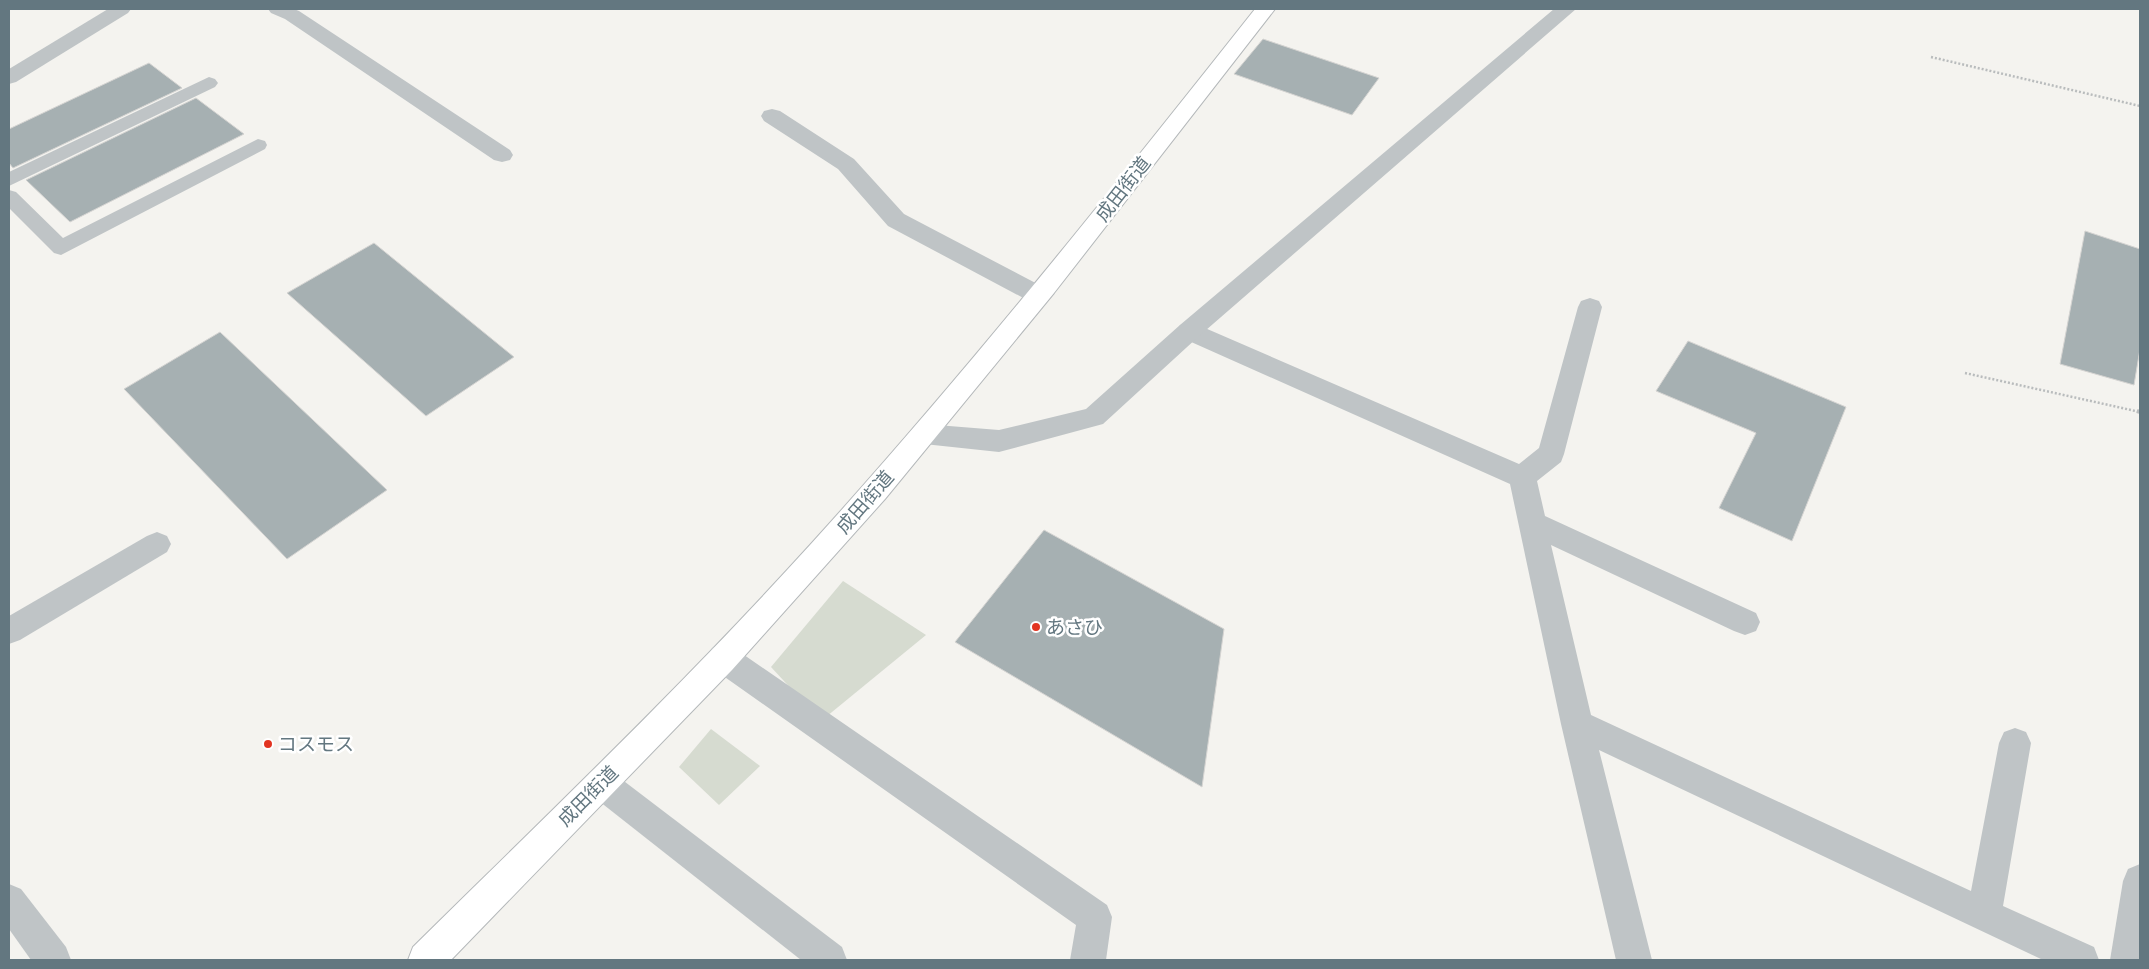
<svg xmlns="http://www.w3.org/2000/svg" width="2149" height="969" font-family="Figtree,'Noto Sans JP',sans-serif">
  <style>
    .green { fill: #d6dbd0 }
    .building { fill: #a6b0b2; stroke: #d5d4d2 }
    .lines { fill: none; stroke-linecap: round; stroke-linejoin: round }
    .trunk-casing { stroke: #b4b8ba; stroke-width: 2 }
    .path-far1 { stroke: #b9bcbd; stroke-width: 2.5; stroke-dasharray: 2 2; stroke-linecap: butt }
    .path { stroke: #b9bcbd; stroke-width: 4; stroke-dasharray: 2.5 2.5; stroke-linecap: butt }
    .service { fill: #bfc4c6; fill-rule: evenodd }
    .minor { fill: #bfc4c6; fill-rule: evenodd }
    .tertiary { fill: #bfc4c6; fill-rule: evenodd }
    .trunk { fill: #fff; fill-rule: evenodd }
    .poi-dot { fill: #e23421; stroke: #fff; stroke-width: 2 }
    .labels { text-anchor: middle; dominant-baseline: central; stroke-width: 5; stroke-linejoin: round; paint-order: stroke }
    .street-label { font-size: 19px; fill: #637780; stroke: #fff }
    .poi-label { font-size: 19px; fill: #637780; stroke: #fff; text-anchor: start }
  </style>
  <rect width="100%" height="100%" fill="#f4f3ef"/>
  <g class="green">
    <polygon points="843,581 926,635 821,721 771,667"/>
    <polygon points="711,729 760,766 719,805 679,767"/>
  </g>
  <g class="building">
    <polygon points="1263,39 1379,78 1352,115 1234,74"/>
    <polygon points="149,63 182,88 13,168 9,163 9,129"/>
    <polygon points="196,98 244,134 70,222 26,180"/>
    <polygon points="2085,231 2140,249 2140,349 2134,385 2060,364"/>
    <polygon points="374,243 514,357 426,416 287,293"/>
    <polygon points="220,332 387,490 287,559 124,389"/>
    <polygon points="1688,341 1846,407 1792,541 1719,508 1756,433 1656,391"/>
    <polygon points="1044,530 1224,629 1202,787 955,642"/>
  </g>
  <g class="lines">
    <g class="trunk-casing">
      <path id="trunk" d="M1255 9H1275L1054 293 885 499 732 670 451 960H408L413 947C547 815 683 685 810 545 966 373 1111 191 1255 9Z"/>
    </g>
    <g class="path-far1">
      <polyline points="1931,57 2140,106"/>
      <polyline points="1965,373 2140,412"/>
    </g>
    <polyline class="path" points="2137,411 2140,412"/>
    <g class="service">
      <polygon points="209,77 215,79 218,83 215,87 9,186 9,172"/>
      <polygon points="258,139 265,141 267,145 265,149 61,255 54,253 9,208 9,190 16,192 63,238"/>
    </g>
    <g class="minor">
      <polygon points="108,9 131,9 128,13 16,82 9,84 9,69"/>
      <polygon points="268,9 294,9 299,11 510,150 513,155 510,160 502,162 494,160 285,19 271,13"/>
      <polygon points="772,109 780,111 854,159 904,214 1047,289 1050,295 1047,301 1038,304 1029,301 888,226 838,169 764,121 761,116 764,111"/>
      <polygon points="1590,298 1599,301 1602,307 1564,454 1561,462 1537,481 1545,516 1756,613 1760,622 1756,631 1745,635 1734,631 1551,545 1591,715 1971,891 1999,743 2004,732 2015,728 2026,732 2031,743 2003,906 2094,947 2099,960 2043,960 1599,750 1652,960 1616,960 1561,724 1510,484 1180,337 1177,331 1180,325 1189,322 1198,325 1519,464 1539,448 1578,307 1581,301"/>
      <polygon points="157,532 167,536 171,544 167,552 20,640 9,644 9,616 147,536"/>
      <polygon points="723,644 734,648 1107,905 1112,917 1106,960 1070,960 1076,925 712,668 708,658 712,648"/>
      <polygon points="601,768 612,772 842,947 847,960 801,960 590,794 585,783 590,772"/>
      <polygon points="2140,864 2140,960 2110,960 2123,881 2128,869"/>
      <polygon points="9,884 21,889 66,947 71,960 31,960 9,929"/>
    </g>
    <polygon class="tertiary" points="1554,9 1576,9 1198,337 1103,424 999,452 924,444 915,441 911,434 915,427 924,424 999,430 1086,409 1180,325"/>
    <use href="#trunk" class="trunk"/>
  </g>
  <g class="poi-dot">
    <circle cx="1036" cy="627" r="5"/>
    <circle cx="268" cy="744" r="5"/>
  </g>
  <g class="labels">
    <g class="street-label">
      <text transform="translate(1123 189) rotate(-52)">成田街道</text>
      <text transform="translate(865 502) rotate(-49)">成田街道</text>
      <text transform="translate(588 796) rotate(-45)">成田街道</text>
    </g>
    <g class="poi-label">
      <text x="1046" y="627">あさひ</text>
      <text x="278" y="744">コスモス</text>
    </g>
  </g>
  <rect width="2149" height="969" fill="none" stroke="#637780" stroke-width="20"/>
</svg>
